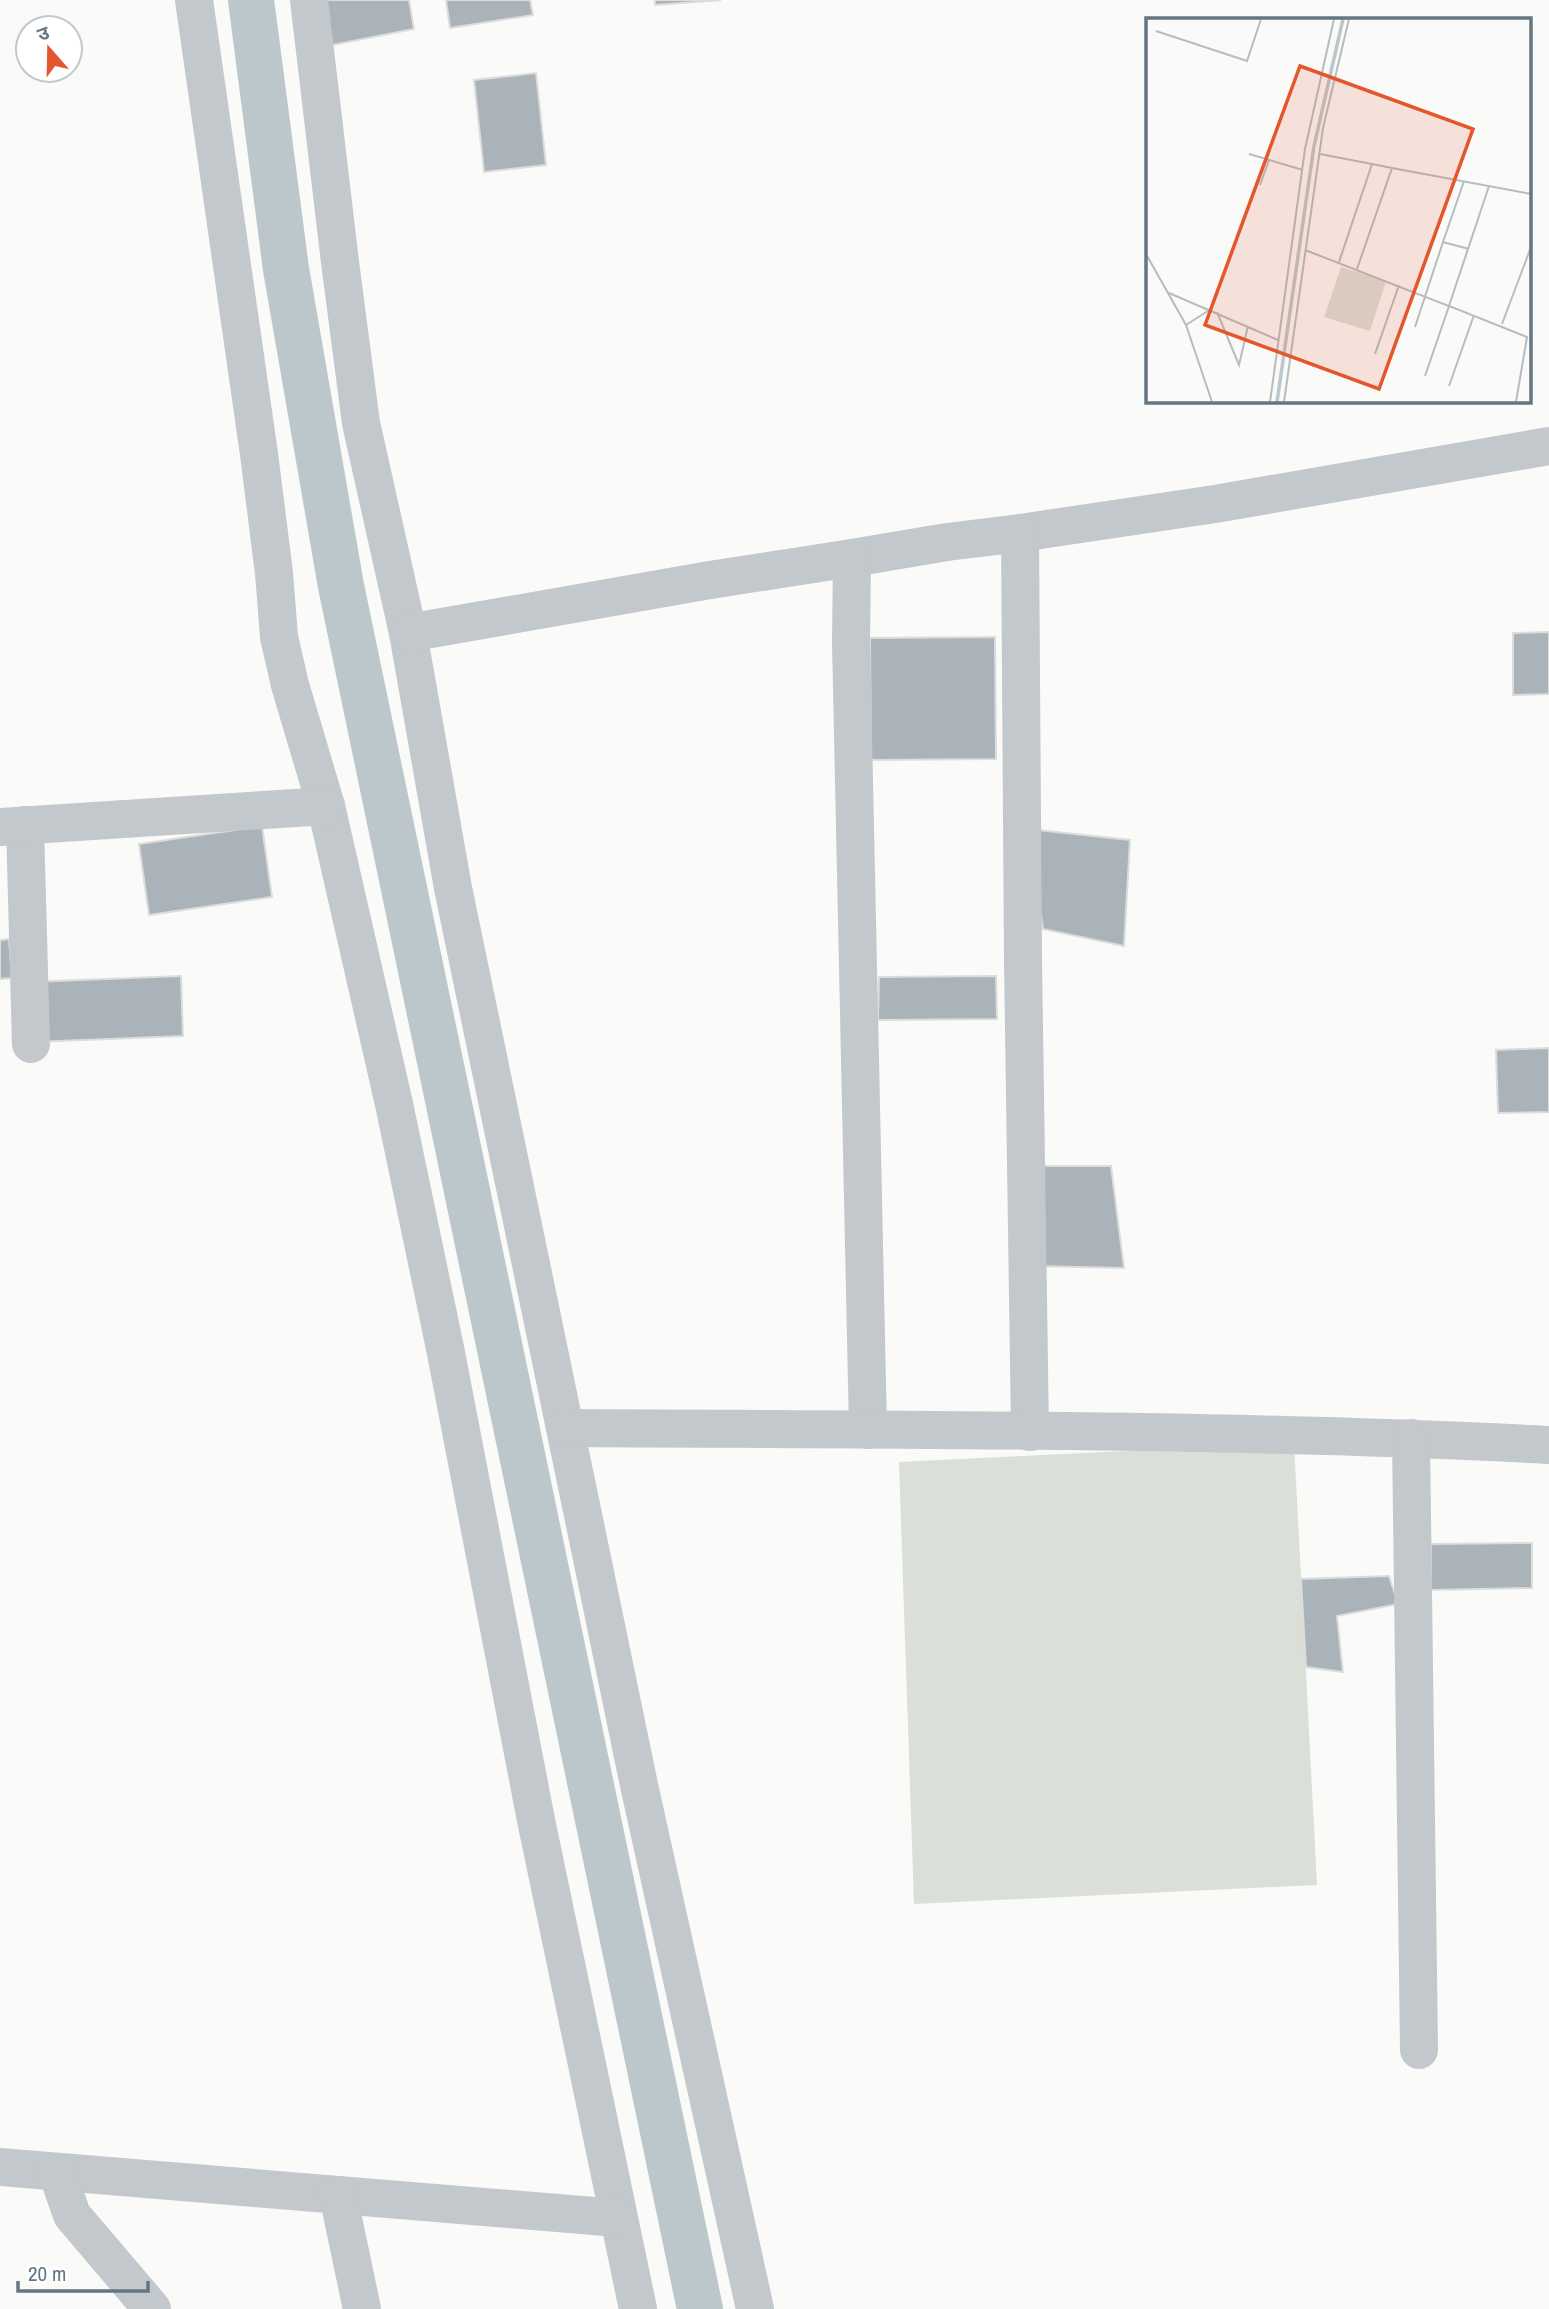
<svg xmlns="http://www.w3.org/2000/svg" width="1549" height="2309" font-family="'Archivo Narrow','Noto Sans Devanagari',sans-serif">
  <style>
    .green { fill: #dadfd7 }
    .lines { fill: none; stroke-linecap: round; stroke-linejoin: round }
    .canal { stroke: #bbc7cb; stroke-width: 46 }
    .building { fill: #aab3b9; stroke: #dcdcda; stroke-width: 2 }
    .street { stroke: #c3c8cc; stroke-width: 38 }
    .inset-river { fill: none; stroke: #bbc7cb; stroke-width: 3.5 }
    .inset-road { fill: none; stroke: #b5bdc2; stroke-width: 2 }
    .view { fill: #e4572e; fill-opacity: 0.15; stroke: #e4572e; stroke-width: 3.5 }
    .inset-edge { fill: none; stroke: #657683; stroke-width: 3.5 }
  </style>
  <rect width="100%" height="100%" fill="#fafaf8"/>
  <polygon class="green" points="1294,1443 1317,1885 914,1904 899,1462"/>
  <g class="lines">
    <polyline class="canal" points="251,0 286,269 341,586 700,2309"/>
  </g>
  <g class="building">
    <polygon points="325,0 409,0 414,29 332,45"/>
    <polygon points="446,0 530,0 533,15 450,28"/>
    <polygon points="655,0 721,0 655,5"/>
    <polygon points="536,73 546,165 484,172 474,80"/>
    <polygon points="1549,632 1549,694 1513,695 1513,633"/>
    <polygon points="995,637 996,759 871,760 870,638"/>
    <polygon points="262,826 272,897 149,915 139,844"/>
    <polygon points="1028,829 1130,840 1124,946 1043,929"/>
    <polygon points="9,939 12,978 0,979 0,940"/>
    <polygon points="181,976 183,1036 33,1042 30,982"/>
    <polygon points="996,976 997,1019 878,1020 879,977"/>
    <polygon points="1549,1048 1549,1112 1498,1113 1496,1050"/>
    <polygon points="1040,1166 1111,1166 1124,1268 1033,1266"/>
    <polygon points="1532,1543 1532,1588 1431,1590 1431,1544"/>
    <polygon points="1389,1576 1398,1604 1337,1616 1343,1672 1306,1667 1301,1579"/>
  </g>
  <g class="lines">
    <g class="street">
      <polyline points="194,0 259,454 274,573 279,637 290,685 326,806 394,1104 445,1348 536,1820 638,2309"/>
      <polyline points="309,0 340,262 361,423 408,633 453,888 639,1785 755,2309"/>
      <polyline points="1020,533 1215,504 1549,446"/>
      <polyline points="852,558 947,542 1020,533 1023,960 1030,1432"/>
      <polyline points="408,633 710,580 852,558 851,642 868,1430"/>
      <polyline points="25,825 31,1044"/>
      <polyline points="0,827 326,806"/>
      <path d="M566 1428C894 1430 1222 1428 1549 1445"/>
      <polyline points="1411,1438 1419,2050"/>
      <polyline points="0,2167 618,2218"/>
      <polyline points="57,2172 72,2215 152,2309"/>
      <polyline points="338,2195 362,2309"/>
    </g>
  </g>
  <g transform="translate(1146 18)">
    <rect width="385" height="385" fill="#fafaf8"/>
    <path d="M195 249 240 263 224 313 178 299Z" fill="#dadfd7"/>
    <path class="inset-river" d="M131 384 168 128 197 1"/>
    <path class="inset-road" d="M10 13 101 43 115 1M103 136 157 152M174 136 226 146 193 244M246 150 385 176M318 163 297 224 323 231M114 167 123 142M343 168 303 288 381 319 370 384M159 232 303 288 279 358M0 236 40 307 66 384M211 251 246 150 226 146M23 275 132 322M71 294 93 347 102 308M356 306 385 229M40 307 65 291M269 309 297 224M229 336 253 267M303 368 328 297M124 384 159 131 188 1M138 384 177 110 203 1"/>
    <path class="view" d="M154 48 327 111 233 371 59 307Z"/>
    <rect width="385" height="385" class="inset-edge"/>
  </g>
  <g transform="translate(49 49) rotate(340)"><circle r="33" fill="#ffffff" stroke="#c1c8cd" stroke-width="2"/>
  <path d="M0-5L12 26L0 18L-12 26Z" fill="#e4572e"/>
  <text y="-10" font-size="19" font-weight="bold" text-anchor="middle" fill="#657683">उ</text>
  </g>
  <path d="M18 2281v10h130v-10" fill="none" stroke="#657683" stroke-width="3.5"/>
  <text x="28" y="2281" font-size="21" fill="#657683" stroke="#ffffff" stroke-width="5" paint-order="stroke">20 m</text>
</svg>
